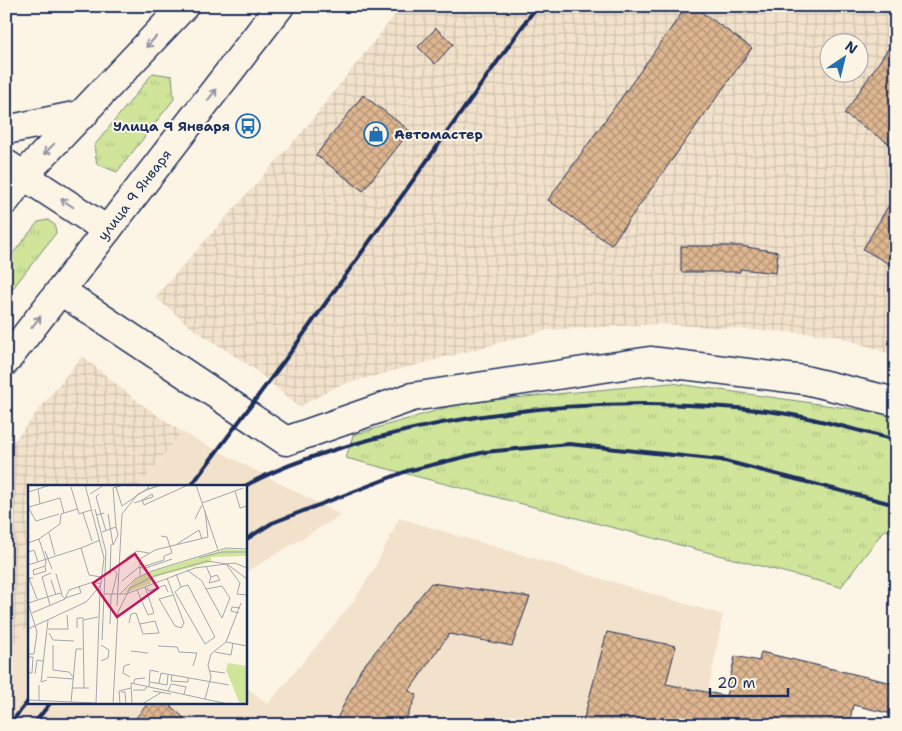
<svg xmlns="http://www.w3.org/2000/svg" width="902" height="731" font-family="'Shantell Sans',sans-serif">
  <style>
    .built { fill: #f3e2cb }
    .industrial { fill: url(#industrial-grid); fill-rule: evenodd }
    .grass { fill: url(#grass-tufts); stroke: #768a7c }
    .building { fill: url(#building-cross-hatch); stroke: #1b2f5e }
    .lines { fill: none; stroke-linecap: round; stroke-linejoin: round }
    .minor-casing { stroke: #1b2f5e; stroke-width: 31 }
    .major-casing { stroke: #1b2f5e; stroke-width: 31 }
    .minor { stroke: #fcf5e5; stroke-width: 28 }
    .major { stroke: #fcf5e5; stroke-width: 28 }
    .rail { stroke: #1b2f5e; stroke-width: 4 }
    .oneway { stroke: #8c92a2 }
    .labels { text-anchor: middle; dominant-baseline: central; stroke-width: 4; stroke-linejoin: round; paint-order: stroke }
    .poi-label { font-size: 14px; font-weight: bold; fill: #1b2f5e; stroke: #fcf5e5; text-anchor: end }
    .street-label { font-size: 14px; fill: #1b2f5e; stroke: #fcf5e5 }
    .inset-road { fill: none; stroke: #a2a6af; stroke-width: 1 }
    .view { fill: #c2185b; fill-opacity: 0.15; stroke: #c2185b; stroke-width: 2.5 }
    .inset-edge { fill: none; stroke: #1b2f5e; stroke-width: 2.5 }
  </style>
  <defs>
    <pattern id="industrial-grid" width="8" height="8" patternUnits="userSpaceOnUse" patternTransform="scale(1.25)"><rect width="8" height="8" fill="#f3e2cb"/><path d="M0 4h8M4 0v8" fill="none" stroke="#d0c2b1"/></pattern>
    <pattern id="grass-tufts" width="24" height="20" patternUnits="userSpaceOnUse" patternTransform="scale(1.25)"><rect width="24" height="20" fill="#d0e59a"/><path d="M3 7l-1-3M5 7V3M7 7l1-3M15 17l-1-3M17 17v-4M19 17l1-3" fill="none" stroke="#b2c587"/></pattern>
    <pattern id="building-cross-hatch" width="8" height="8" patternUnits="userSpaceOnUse" patternTransform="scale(1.25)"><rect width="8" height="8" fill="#deb68f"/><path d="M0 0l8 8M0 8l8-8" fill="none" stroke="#b39478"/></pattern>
  </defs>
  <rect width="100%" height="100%" fill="#fcf5e5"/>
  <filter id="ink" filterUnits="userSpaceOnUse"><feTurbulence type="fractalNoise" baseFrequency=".02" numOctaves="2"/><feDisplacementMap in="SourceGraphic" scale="10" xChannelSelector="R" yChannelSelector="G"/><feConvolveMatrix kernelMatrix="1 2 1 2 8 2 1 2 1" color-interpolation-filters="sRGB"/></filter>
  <g filter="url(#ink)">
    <g class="built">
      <polygon points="182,432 341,515 245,573 245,486 139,486"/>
      <polygon points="399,518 723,615 702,725 6,725 6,653 29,625 29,702 245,702 245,686 268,704 352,603 374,569"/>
    </g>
    <g class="industrial">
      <path d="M402 6H896V356L834 335 659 324 548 330 337 386 299 407 253 368 192 328 155 297 303 131ZM830 42H860V72H830Z"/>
      <polygon points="82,356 141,404 182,432 139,486 29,486 29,625 6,653 6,451"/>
    </g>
    <g class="grass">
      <polygon points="153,73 172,76 174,99 117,172 97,164 94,146"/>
      <polygon points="48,220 55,225 56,233 6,297 6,262 38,222"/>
      <polygon points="671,383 896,415 896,533 884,530 841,587 346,458 353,435 462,403"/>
    </g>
    <g class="building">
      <polygon points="687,6 693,6 752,48 611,245 548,200"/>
      <polygon points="436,28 453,44 435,64 418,47"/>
      <polygon points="896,37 896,148 844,114"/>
      <polygon points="363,95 410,131 363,191 316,155"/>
      <polygon points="896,193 896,268 863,249"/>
      <polygon points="681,246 740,246 778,252 776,273 740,269 740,272 681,272"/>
      <polygon points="431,583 530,597 512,646 449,634 409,691 417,695 403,725 334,725 361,669"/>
      <polygon points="607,632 676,646 666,684 726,696 735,656 759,661 761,652 896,684 896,715 853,705 849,725 582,725"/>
      <polygon points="149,702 166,702 192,725 130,725"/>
    </g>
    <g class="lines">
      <g class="minor-casing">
        <g id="minor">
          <polyline points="6,130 84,114"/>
          <polyline points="6,164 107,230"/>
          <polyline points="61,291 286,441 412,397 650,361 805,380 896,402"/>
        </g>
      </g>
      <g class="major-casing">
        <g id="major">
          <polyline points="6,200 24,175 184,6"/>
          <path id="s1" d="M6 361 280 6"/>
        </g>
      </g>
      <use href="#minor" class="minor"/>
      <use href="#major" class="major"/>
      <g class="rail">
        <polyline points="191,486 293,349 537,6"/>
        <path d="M245 486C285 464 328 451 372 439 499 405 636 396 767 411 810 416 854 430 896 440"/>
        <polyline points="245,540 272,523 407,471 485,452 569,444 721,460 896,505"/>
        <polyline points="9,725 29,700"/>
        <polyline points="33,725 51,702"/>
      </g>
    </g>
    <defs><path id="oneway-shaft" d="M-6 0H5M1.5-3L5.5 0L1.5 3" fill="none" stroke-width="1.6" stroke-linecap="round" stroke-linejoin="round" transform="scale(1.25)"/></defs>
    <g class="oneway">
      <use href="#oneway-shaft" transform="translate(151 42) rotate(133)"/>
      <use href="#oneway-shaft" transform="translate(212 95) rotate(-52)"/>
      <use href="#oneway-shaft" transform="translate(49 149) rotate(134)"/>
      <use href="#oneway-shaft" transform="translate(67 203) rotate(-146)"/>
      <use href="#oneway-shaft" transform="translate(36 322) rotate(-52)"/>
    </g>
  </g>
  <defs>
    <g id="bus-ring" transform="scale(1.25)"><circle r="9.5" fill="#fcf5e5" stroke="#1f6fb2" stroke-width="1.5"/><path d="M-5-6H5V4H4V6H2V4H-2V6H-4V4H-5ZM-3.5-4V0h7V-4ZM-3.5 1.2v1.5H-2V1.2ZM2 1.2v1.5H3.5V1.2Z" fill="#1f6fb2"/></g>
    <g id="shop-ring" transform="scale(1.25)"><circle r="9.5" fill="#fcf5e5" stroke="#1f6fb2" stroke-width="1.5"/><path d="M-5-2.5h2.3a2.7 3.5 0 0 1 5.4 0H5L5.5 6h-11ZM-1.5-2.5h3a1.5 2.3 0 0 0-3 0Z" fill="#1f6fb2"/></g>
  </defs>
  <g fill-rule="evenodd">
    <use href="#bus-ring" x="248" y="126"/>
    <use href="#shop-ring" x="376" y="134"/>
  </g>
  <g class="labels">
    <g class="poi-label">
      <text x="230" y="126">Улица 9 Января</text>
      <text x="394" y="134" text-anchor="start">Автомастер</text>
    </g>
    <g class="street-label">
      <text stroke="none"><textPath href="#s1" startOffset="210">улица 9 Января</textPath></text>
    </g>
  </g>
  <g transform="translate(28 485)">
    <rect width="219" height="219" fill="#fcf5e5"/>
    <path d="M198 64 219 65V71L183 72V77L131 91 123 94V98L96 108 108 94 119 88Z" fill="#d0e59a"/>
    <path d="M200 178 219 181V219L211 217 198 185Z" fill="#d0e59a"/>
    <path class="inset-road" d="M57 0 76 73 72 105 68 219M120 0 121 4 134 0M168 0 190 65M43 2 51 29 63 25M88 2 94 21 120 3M10 4 12 19M207 6 212 23 219 21M0 7 23 0M62 9 76 0M114 15 116 20 160 0M106 18 125 12 124 9 114 15M174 18 215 3M0 22 8 36 31 29M1 22 32 13 36 28M67 24 78 67 74 155M55 28 64 56M76 28 73 29 78 46M80 29 85 60 90 50 88 42M69 30 73 29 68 12 71 9M167 34 174 20M74 47 88 42 85 3 95 0M21 48 27 70M11 54 32 39 33 29 49 24M72 55 53 63 61 90 73 92M0 58 11 54 18 76 17 81 5 85 6 90 18 86 17 81M149 59 171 45 174 54M17 66 24 84M0 67 6 65 10 77M98 73 109 66 121 68M171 73 194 67H219M198 79 207 78 219 83M0 80 53 63M178 81 183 92 181 98 192 95 189 90 183 92M111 83 136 75V71L144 68 139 52 133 51M115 84 144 74M159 85 174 96 178 104 194 133 202 113 194 101 178 104M28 89 34 109M82 89 83 59M148 89 153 102 147 107 177 159 187 152 160 100 153 102M112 91V74L127 65 180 52 177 26M5 93H1L9 114M139 93 156 138 153 143 147 141 131 114 145 110M23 95 28 110M94 96 111 82M119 103 121 106 137 100 140 107M109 105 120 130 126 128 117 102M77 109H98L167 83 198 79 212 98 209 109 219 110M84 109 89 89 86 84M92 109 107 94 124 86 198 63 219 64M37 113 53 108 51 101M0 118 32 108 37 114 41 105 65 97 73 99M0 118 9 147 6 169H0M22 120 14 92 23 88M89 121 94 29 110 9 130 0M4 128 37 114M211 128 203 126 204 122 212 123M101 138 103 129 108 128 115 149 131 148 127 136 112 139M82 139 83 109M49 143V133H56M0 144 58 117 72 101M20 144H40L39 130M21 148 25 155 46 156M198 157 213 118M25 160V185L41 187 46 193M130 161 149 162 151 167 169 168 165 181M103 166 120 168M187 167 203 170 205 158M0 172H5L4 188H0M73 176 80 173 81 165 73 160M182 186 197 188M7 189 9 175 15 176M144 190 143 196 160 197V193M19 192 45 194M102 192 95 188 96 181 102 179M19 195 13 197 20 135M122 197 139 200 140 190M131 198 133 188 201 200M105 199 107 194 117 193M121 202 122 185 131 187M45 203H61M56 203 55 135 70 132M105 205H117L119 201M125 206 143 209M140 206 143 199 158 202 156 209M93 207H97L98 219M177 214 183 192 180 180 183 169 198 157 219 161M0 215 68 218M11 216V200M43 217 48 164H54M85 219 90 127 102 103 126 91 179 76 199 79 219 94M92 219 91 206 103 203M104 219 103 198 200 219M114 219 134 207"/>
    <path class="view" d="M107 69 130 103 89 132 65 98Z"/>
    <rect width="219" height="219" class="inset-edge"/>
  </g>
  <rect width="902" height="731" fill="none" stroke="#fcf5e5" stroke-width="25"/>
  <rect x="12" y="12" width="877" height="706" fill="none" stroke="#1b2f5e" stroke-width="2" filter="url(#ink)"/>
  <g transform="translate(844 58) rotate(35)"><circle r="24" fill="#fcf5e5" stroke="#a2a6af"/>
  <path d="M0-4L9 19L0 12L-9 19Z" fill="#1f6fb2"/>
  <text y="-8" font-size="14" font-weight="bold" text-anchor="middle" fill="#1b2f5e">N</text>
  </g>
  <path d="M710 688v8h78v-8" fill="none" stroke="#1b2f5e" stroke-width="2.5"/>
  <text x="717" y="688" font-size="15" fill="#1b2f5e" stroke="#fcf5e5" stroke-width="4" paint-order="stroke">20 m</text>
</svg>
